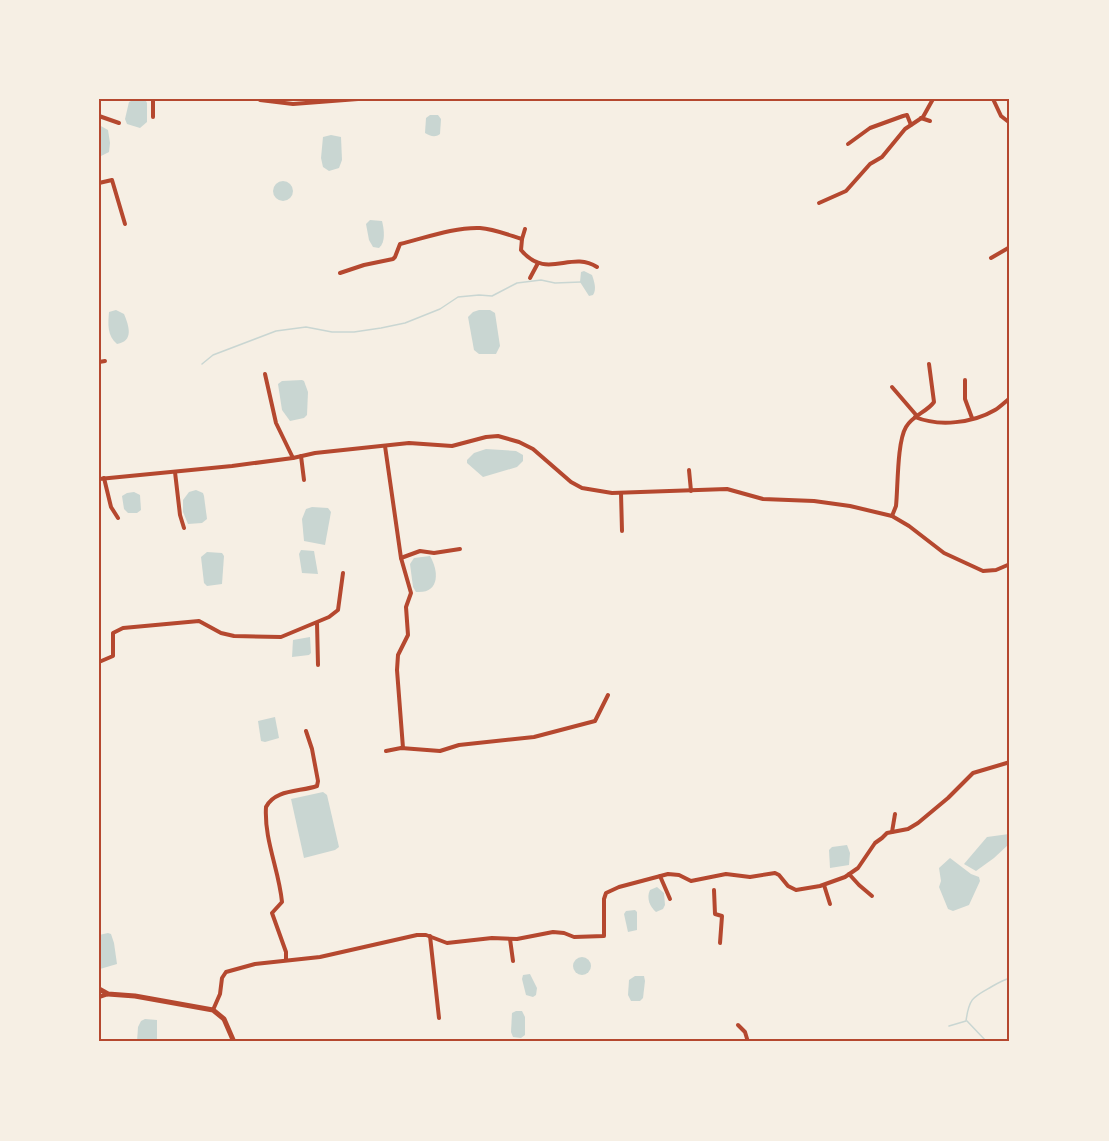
<svg xmlns="http://www.w3.org/2000/svg" width="1109" height="1141" font-family="'Roboto Condensed',sans-serif">
  <style>
    .water { fill: #c9d6d2 }
    .lines { fill: none; stroke-linecap: round; stroke-linejoin: round }
    .stream { stroke: #c9d6d2; stroke-width: 1.5 }
    .minor { stroke: #b5482f; stroke-width: 4 }
    .secondary { stroke: #b5482f; stroke-width: 5 }
    .neatline { fill: none; stroke: #b5482f; stroke-width: 2 }
  </style>
  <rect width="100%" height="100%" fill="#f6efe4"/>
  <g class="water">
    <polygon points="135,99 146,101 147,103 147,122 140,128 127,124 125,119 129,102"/>
    <path d="M430 115H438L441 119 440 134C435 138 430 136 425 133L426 118Z"/>
    <polygon points="99,125 108,130 110,143 109,152 99,157"/>
    <polygon points="331,135 341,137 342,160 339,168 329,171 323,167 321,158 323,137"/>
    <circle cx="283" cy="191" r="10"/>
    <path d="M370 220 382 221C384 229 386 242 379 248L373 247 369 240 366 224Z"/>
    <path d="M584 271 592 275C594 281 597 289 593 295L589 296 580 282 581 272Z"/>
    <path d="M116 310 124 314C129 326 134 341 117 344 107 336 108 324 109 312Z"/>
    <polygon points="479,310 490,310 495,313 500,346 496,354 479,354 474,350 468,317 473,312"/>
    <polygon points="302,380 304,381 308,392 307,415 304,418 290,421 282,410 278,384 282,381"/>
    <polygon points="486,449 516,451 523,455 523,461 517,467 483,477 467,463 467,460 474,453"/>
    <polygon points="196,490 203,493 204,496 207,519 202,523 188,524 183,512 183,500 189,492"/>
    <polygon points="134,492 140,495 141,510 137,513 128,513 124,509 122,496 127,493"/>
    <polygon points="312,507 328,508 331,512 325,545 304,541 302,519 306,509"/>
    <polygon points="301,550 314,551 318,574 302,573 299,554"/>
    <polygon points="207,552 222,553 224,556 222,584 207,586 204,583 201,557"/>
    <path d="M430 556C439 571 440 594 416 592L413 587 410 564 414 558Z"/>
    <polygon points="310,637 311,653 309,655 292,657 293,640"/>
    <polygon points="275,717 279,738 265,742 261,741 258,721"/>
    <polygon points="323,792 327,795 339,847 335,850 304,858 291,799"/>
    <polygon points="1009,834 1009,844 994,858 976,871 964,864 987,837"/>
    <polygon points="847,845 850,853 849,865 830,868 829,850 832,847"/>
    <polygon points="950,858 971,874 979,877 980,881 969,905 953,911 948,909 939,887 941,881 939,868"/>
    <path d="M657 887 664 893 665 905 663 909 656 912C650 907 646 898 650 890Z"/>
    <polygon points="635,910 637,912 637,930 628,932 624,914 626,911"/>
    <polygon points="108,933 111,934 114,943 117,964 100,969 99,935"/>
    <circle cx="582" cy="966" r="9"/>
    <polygon points="530,974 537,988 536,995 533,997 526,995 522,979 523,975"/>
    <polygon points="635,976 644,976 645,981 643,998 640,1001 631,1001 628,995 629,980"/>
    <polygon points="516,1011 522,1011 525,1017 525,1035 521,1038 513,1037 511,1032 512,1013"/>
    <polygon points="145,1019 157,1020 157,1042 137,1042 138,1027 141,1021"/>
  </g>
  <g class="lines">
    <g class="stream">
      <polyline points="202,364 213,355 276,331 306,327 332,332 354,332 381,328 405,323 440,309 458,297 479,295 492,296 517,283 541,280 555,283 581,282"/>
      <polyline points="967,1021 987,1042"/>
      <path d="M949 1026 966 1021C969 998 973 997 991 987 998 983 1003 980 1010 978"/>
    </g>
    <g class="minor">
      <polyline points="392,99 421,99"/>
      <polyline points="465,99 498,99"/>
      <polyline points="993,99 1001,116 1010,123"/>
      <polyline points="260,100 293,104 358,99"/>
      <polyline points="99,116 119,123"/>
      <polyline points="153,117 153,99"/>
      <polyline points="921,118 930,121"/>
      <polyline points="848,144 870,128 903,116 907,115 911,125"/>
      <polyline points="99,183 112,180 125,224"/>
      <polyline points="819,203 846,191 870,164 882,157 905,129 923,117 933,99"/>
      <path d="M525 229 522 239 521 250C547 281 570 250 597 267"/>
      <polyline points="991,258 1010,247"/>
      <path d="M340 273 364 265 393 259 395 257 400 244C425 238 454 227 480 228 494 229 509 235 522 239"/>
      <polyline points="530,278 538,263"/>
      <polyline points="99,362 105,361"/>
      <polyline points="265,374 276,423 293,458"/>
      <polyline points="965,380 965,399 972,418"/>
      <polyline points="892,387 917,416"/>
      <path d="M915 417C939 427 973 423 995 410 1000 407 1005 402 1010 398"/>
      <polyline points="385,446 401,558 411,593 406,607 408,635 398,655 397,670 403,748"/>
      <polyline points="301,456 304,480"/>
      <polyline points="689,470 691,491"/>
      <polyline points="175,472 180,515 184,528"/>
      <polyline points="104,478 111,507 118,518"/>
      <polyline points="99,479 232,466 293,458 315,453 409,443 452,446 486,437 498,436 519,442 533,449 571,482 582,488 612,493 727,489 763,499 814,501 850,506 892,516 909,526 944,553 983,571 996,570 1010,564"/>
      <polyline points="621,493 622,531"/>
      <path d="M892 516 896 506C898 487 897 442 906 427 913 415 927 412 934 402L929 364"/>
      <polyline points="401,558 420,551 434,553 460,549"/>
      <polyline points="317,623 318,665"/>
      <polyline points="99,662 113,656 113,633 123,628 199,621 221,633 234,636 281,637 329,617 338,610 343,573"/>
      <polyline points="386,751 401,748 440,751 459,745 534,737 595,721 608,695"/>
      <polyline points="892,832 895,814"/>
      <polyline points="849,874 859,885 872,896"/>
      <polyline points="660,876 670,899"/>
      <polyline points="824,885 830,904"/>
      <polyline points="714,890 715,914 722,916 720,943"/>
      <polyline points="430,936 439,1018"/>
      <polyline points="510,939 513,961"/>
      <path d="M286 960V952L272 913 282 902C279 870 264 840 266 807 275 789 300 792 317 786L318 781 312 749 306 731"/>
      <polyline points="99,997 108,994"/>
      <polyline points="213,1010 220,994 222,978 226,972 255,964 320,957 417,935 426,935 447,943 492,938 517,939 553,932 564,933 574,937 604,936 604,899 606,893 619,887 668,874 679,875 691,881 726,874 750,877 775,873 779,875 788,886 796,890 820,886 845,877 858,868 875,843 882,838 887,833 908,829 918,823 948,798 973,773 1010,762"/>
      <polyline points="738,1025 745,1032 748,1042"/>
    </g>
    <polyline class="secondary" points="99,989 108,994 135,996 213,1010 224,1019 234,1042"/>
  </g>
  <rect width="1109" height="1141" fill="none" stroke="#f6efe4" stroke-width="201"/>
  <rect x="100" y="100" width="908" height="940" class="neatline"/>
</svg>
